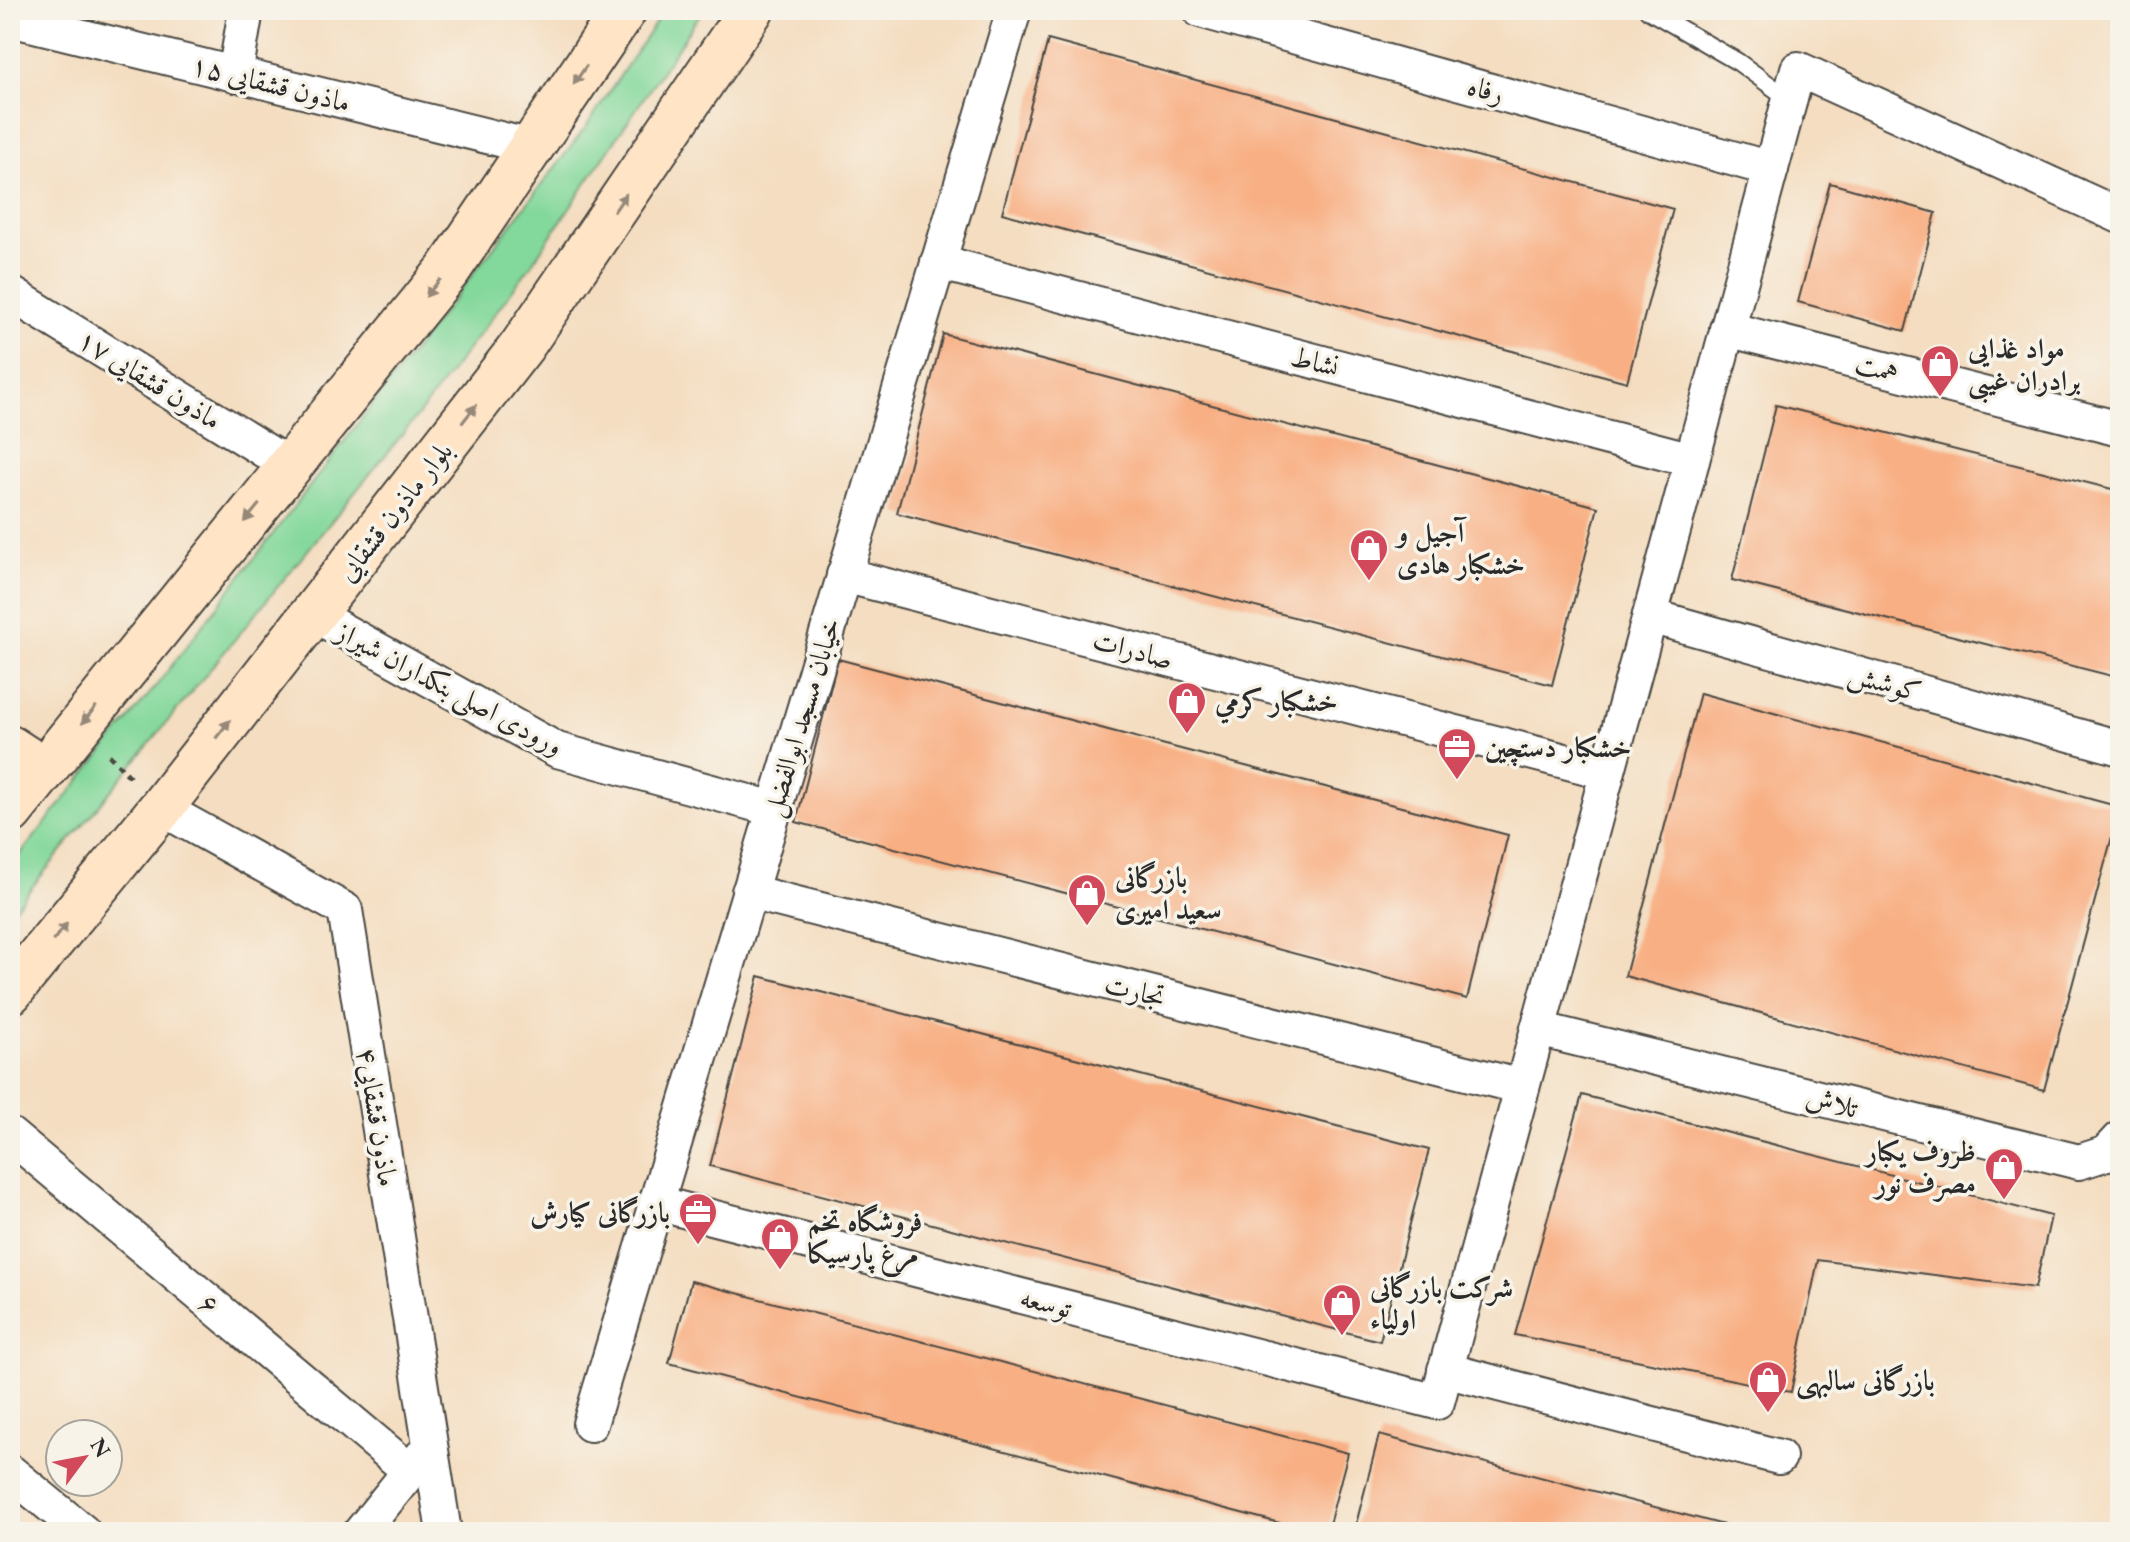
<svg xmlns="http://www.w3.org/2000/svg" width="2130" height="1542" font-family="'EB Garamond',Amiri,serif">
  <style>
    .green { fill: #83d89b; stroke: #578263; stroke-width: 2 }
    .building { fill: #f8af83 }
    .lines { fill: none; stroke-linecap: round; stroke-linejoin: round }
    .lane-casing { stroke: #494641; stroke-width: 20 }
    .street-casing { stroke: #494641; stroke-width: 38 }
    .secondary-casing { stroke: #494641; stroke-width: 48 }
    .path { stroke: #494641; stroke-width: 5; stroke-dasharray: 6 6; stroke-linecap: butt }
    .lane { stroke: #fff; stroke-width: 16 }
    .street { stroke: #fff; stroke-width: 34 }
    .secondary { stroke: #ffe4c6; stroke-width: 44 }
    .oneway { fill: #958878 }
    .labels { text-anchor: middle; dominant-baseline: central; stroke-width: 7; stroke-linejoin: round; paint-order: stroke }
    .street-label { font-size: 28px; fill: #2b2b2b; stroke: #f7f3e8 }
    .poi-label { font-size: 28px; font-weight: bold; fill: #2b2b2b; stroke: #f7f3e8; text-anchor: start }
  </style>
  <rect width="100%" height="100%" fill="#f7f3e8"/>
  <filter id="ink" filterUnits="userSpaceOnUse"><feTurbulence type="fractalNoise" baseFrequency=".0125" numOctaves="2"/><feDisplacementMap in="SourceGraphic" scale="16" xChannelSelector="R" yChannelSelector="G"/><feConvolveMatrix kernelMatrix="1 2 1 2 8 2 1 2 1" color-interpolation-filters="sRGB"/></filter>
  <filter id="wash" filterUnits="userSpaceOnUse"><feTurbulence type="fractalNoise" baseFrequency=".006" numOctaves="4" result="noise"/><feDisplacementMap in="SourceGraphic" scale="32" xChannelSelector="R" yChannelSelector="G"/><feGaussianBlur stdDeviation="1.8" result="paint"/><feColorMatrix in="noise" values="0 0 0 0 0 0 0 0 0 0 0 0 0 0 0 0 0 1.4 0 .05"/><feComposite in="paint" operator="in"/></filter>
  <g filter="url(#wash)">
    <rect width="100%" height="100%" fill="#f4ddc0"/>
    <polygon class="green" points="664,10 703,10 529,268 420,413 10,914 10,867 156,686 586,127"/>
    <g id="blocks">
      <g class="building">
        <polygon points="1048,40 1673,209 1627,382 1002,213"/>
        <polygon points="1830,183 1936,213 1905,331 1798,302"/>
        <polygon points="943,334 1598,507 1552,685 897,513"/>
        <polygon points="1776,405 2120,491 2120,678 1732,580"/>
        <polygon points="838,659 1508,835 1467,999 796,822"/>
        <polygon points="1700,693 2120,807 2044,1090 1625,976"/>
        <polygon points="759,976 1429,1150 1380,1341 710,1166"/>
        <polygon points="1582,1095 2051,1216 2035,1288 1818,1260 1791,1392 1515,1335"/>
        <polygon points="691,1281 1348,1453 1327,1532 1314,1532 669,1363"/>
        <polygon points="1379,1435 1747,1531 1746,1532 1354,1532"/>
      </g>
    </g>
  </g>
  <g filter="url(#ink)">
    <use href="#blocks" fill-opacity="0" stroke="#494641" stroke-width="2"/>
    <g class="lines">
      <g class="lane-casing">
        <polyline id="lane" points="1648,10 1738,62 1789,99"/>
      </g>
      <g class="street-casing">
        <g id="street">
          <polyline points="1200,10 1771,169"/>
          <polyline points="10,19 532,147"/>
          <polyline points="235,75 246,10"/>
          <polyline points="938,262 1692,460"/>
          <polyline points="10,293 290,466"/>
          <polyline points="1727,329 2120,429"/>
          <polyline points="844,575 1607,772"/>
          <polyline points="313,614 557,750 774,809"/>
          <polyline points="1650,616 2120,748"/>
          <polyline points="161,808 345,910 444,1532"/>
          <polyline points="749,892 1522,1087"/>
          <polyline points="1538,1029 2079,1162 2107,1153 2120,1139"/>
          <polyline points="10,1135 410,1471"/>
          <polyline points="656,1203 1437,1402 1798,69 2120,216"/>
          <polyline points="1445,1370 1779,1457"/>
          <polyline points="590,1424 1014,10"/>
          <polyline points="10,1472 83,1532"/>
          <polyline points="361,1532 423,1455"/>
        </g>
      </g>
      <g class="secondary-casing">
        <g id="secondary">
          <polyline points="10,748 44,770"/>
          <polyline points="10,812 449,269 624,10"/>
          <polyline points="10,992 161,808 522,346 751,10"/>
        </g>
      </g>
      <polyline class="path" points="109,755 132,779"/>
      <use href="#lane" class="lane"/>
      <use href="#street" class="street"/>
      <use href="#secondary" class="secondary"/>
    </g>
    <defs><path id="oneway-solid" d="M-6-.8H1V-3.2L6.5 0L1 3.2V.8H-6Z" transform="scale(2)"/></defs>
    <g class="oneway">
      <use href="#oneway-solid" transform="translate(580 75) rotate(124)"/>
      <use href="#oneway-solid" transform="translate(620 203) rotate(-56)"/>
      <use href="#oneway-solid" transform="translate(433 288) rotate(129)"/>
      <use href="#oneway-solid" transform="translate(469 414) rotate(-52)"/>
      <use href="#oneway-solid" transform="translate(252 513) rotate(129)"/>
      <use href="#oneway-solid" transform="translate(89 715) rotate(129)"/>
      <use href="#oneway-solid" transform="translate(223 729) rotate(-52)"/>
      <use href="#oneway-solid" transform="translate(60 932) rotate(-51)"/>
    </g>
  </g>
  <defs>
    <g id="shop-pin" transform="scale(2)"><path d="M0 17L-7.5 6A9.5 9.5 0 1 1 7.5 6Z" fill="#d1495b" stroke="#f7f3e8"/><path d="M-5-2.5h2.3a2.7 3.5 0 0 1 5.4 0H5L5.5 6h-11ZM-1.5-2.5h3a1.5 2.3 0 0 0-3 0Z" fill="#fff"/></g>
    <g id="office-pin" transform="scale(2)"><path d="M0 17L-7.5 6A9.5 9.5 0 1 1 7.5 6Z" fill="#d1495b" stroke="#f7f3e8"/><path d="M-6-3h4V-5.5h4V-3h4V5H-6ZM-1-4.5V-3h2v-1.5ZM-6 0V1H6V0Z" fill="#fff"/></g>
  </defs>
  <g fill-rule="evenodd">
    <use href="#shop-pin" x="1940" y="364"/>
    <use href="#shop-pin" x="1369" y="548"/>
    <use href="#shop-pin" x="1187" y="701"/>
    <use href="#office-pin" x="1457" y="747"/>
    <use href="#shop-pin" x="1087" y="893"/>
    <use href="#shop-pin" x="2004" y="1167"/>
    <use href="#office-pin" x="698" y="1212"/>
    <use href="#shop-pin" x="780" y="1237"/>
    <use href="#shop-pin" x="1342" y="1303"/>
    <use href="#shop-pin" x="1768" y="1380"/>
  </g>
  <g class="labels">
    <g class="street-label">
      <text transform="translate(271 83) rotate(14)">ماذون قشقایی ۱۵</text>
      <text transform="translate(1486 89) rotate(16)">رفاه</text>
      <text transform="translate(1315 361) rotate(15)">نشاط</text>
      <text transform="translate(1877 367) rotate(14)">همت</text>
      <text transform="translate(150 379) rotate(32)">ماذون قشقایی ۱۷</text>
      <text transform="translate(394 511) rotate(-52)">بلوار ماذون قشقایی</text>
      <text transform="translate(1133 649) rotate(15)">صادرات</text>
      <text transform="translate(1885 682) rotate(16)">کوشش</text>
      <text transform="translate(450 688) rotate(28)">ورودی اصلی بنکداران شیراز</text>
      <text transform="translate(801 717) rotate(-73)">خیابان مسجد ابوالفضل</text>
      <text transform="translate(1135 990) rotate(14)">تجارت</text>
      <text transform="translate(1832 1102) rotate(14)">تلاش</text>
      <text transform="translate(378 1117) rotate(81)">۴ماذون قشقایی</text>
      <text transform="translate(1046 1302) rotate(14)">توسعه</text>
      <text transform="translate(210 1303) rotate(40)">۶</text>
    </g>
    <g class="poi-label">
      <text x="1968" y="348">مواد غذایی<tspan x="1968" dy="32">برادران غیبی</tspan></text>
      <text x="1397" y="532">آجیل و<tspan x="1397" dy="32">خشکبار هادی</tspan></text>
      <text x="1215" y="701">خشكبار كرمي</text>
      <text x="1485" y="747">خشکبار دستچین</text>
      <text x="1115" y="877">بازرگانی<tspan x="1115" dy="32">سعید امیری</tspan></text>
      <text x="1976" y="1151" text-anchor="end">ظروف یکبار<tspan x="1976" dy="32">مصرف نور</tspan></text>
      <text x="670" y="1212" text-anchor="end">بازرگانی کیارش</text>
      <text x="808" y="1221">فروشگاه تخم<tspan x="808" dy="32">مرغ پارسیکا</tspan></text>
      <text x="1370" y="1287">شرکت بازرگانی<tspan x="1370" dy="32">اولیاء</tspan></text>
      <text x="1796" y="1380">بازرگانی سالبهی</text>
    </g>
  </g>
  <rect width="2130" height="1542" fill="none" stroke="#f7f3e8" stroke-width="40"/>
  <g transform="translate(84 1458) rotate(58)"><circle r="38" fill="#f7f3e8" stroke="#a5a39c" stroke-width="2"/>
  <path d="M0-6L14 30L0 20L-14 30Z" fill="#d1495b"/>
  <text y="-12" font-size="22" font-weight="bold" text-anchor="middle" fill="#2b2b2b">N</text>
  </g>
</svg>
